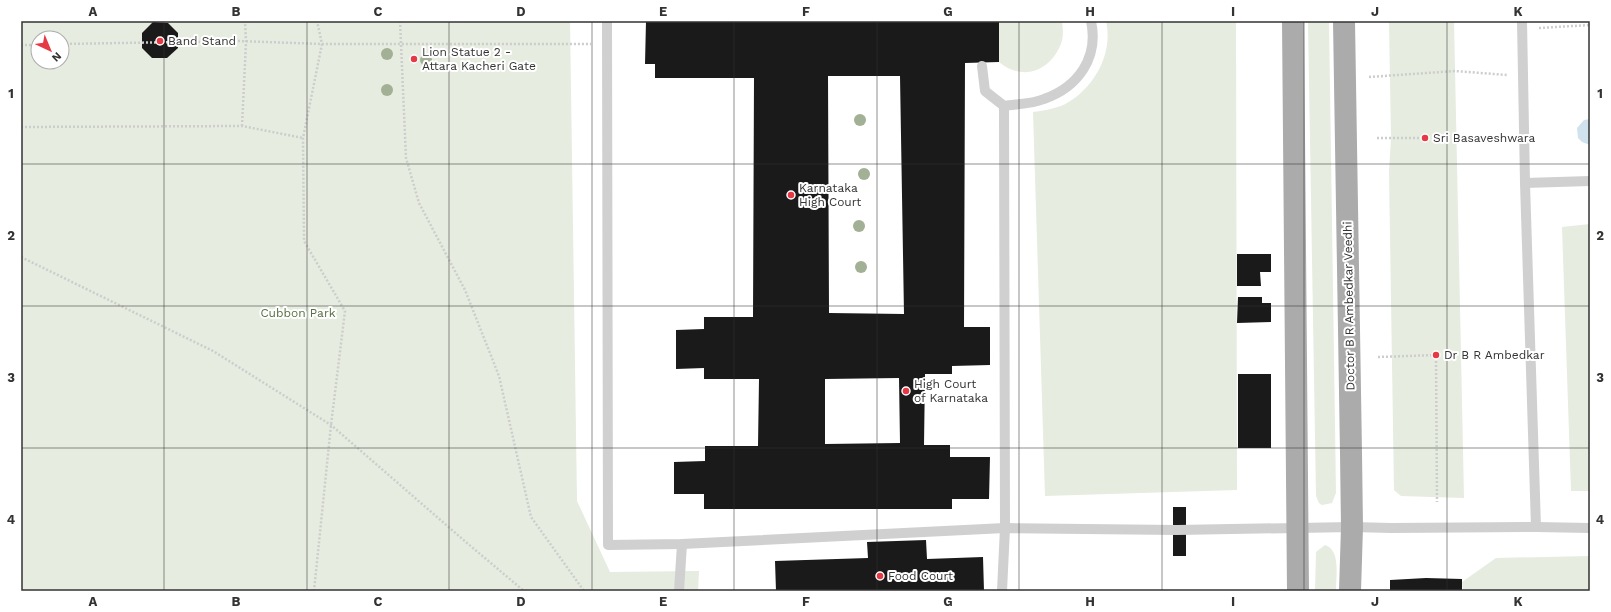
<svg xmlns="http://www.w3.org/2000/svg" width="1611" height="612" font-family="'Work Sans',sans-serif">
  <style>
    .green { fill: #e6ecdf; fill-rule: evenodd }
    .water { fill: #cfe2ee }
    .building { fill: #1a1a1a; fill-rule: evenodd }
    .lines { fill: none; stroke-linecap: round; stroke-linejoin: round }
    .path { stroke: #cdcdcd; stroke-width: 2.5; stroke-dasharray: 2 2; stroke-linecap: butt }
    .lane { stroke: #d0d0d0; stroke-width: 10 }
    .primary { stroke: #ababab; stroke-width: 22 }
    .tree { fill: #a2b095 }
    .grid { fill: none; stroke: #333; stroke-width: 1; stroke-opacity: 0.55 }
    .poi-dot { fill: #e63946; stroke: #fff; stroke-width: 1.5 }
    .labels { text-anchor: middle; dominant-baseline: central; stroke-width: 4; stroke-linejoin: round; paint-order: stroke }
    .poi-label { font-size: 12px; fill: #333; stroke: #fff; text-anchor: start }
    .street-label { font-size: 12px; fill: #333; stroke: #fff }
    .park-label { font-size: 12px; fill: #56703f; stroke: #fff }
    .neatline { fill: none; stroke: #333; stroke-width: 1.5 }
    .grid-label { font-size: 13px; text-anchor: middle; font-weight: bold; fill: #333 }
  </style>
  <rect width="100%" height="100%" fill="#fff"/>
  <g class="green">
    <path d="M21 21H570L577 501 610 572 699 571 698 591H21ZM38 38H62V62H38Z"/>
    <path d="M999 21H1062C1063 29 1064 38 1060 46 1049 72 1021 81 999 62Z"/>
    <path d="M1106 21H1236L1237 490 1045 496 1033 112C1043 111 1052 109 1061 106 1092 92 1114 55 1106 21Z"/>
    <polygon points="1308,21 1329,21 1336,493 1332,503 1322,505 1319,503 1316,496"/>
    <polygon points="1389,21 1454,21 1464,498 1401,496 1394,490 1389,172 1391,138"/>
    <polygon points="1590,224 1590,491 1571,491 1562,227"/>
    <path d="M1325 545C1341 550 1336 577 1336 591H1315L1316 552Z"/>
    <polygon points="1590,556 1590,591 1463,591 1462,582 1496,558"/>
  </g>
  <polygon class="water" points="1590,119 1590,145 1582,142 1578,138 1577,128 1584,120"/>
  <g class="building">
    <path d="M646 21H999V62L965 63 964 327H990V365L952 366V374H925L924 445H950V457H990L989 499H952V509H704V494H674V462L705 461V446H758L759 379H704V368L676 369V330L704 329V317H753L754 78H655V64H645ZM828 76H900L904 314 829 313ZM899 378 900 443 825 444V379Z"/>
    <polygon points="153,22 168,23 178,33 178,48 167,58 152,58 142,48 142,33"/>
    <polygon points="1237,254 1271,254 1271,272 1260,272 1261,286 1237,286"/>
    <polygon points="1238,297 1262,297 1262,303 1271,303 1271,322 1237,323"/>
    <rect x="1238" y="374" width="33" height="74"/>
    <rect x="1173" y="507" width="13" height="49"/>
    <polygon points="926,540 927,559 983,557 984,591 776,591 775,561 868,558 867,542"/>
    <polygon points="1426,578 1462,579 1462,591 1390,591 1390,580"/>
  </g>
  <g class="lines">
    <g class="path">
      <polyline points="400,21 406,158 419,203 465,290 499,376 531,517 584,591"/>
      <polyline points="1539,28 1590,25"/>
      <polyline points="62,44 238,41 322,44 591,44"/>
      <polyline points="21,45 38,45"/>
      <polyline points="1369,77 1455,71 1507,75"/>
      <polyline points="242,126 246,42 245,21"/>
      <polyline points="21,127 242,126 303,138"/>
      <polyline points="1377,138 1425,138"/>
      <polyline points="21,257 213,351 331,425 467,543 524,591"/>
      <polyline points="1378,357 1436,355 1437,502"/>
      <polyline points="314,591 331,425 345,311 304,241 303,138 322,44 317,21"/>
    </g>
    <g class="lane">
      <polyline points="607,21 608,545 682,544 1005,528 1177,530 1352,527 1391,528 1536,527 1590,528"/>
      <polyline points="1522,21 1525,183 1536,527"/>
      <polyline points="982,66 985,91 1004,106 1005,528 1002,591"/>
      <path d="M1004 106C1017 104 1032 104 1044 99 1078 87 1099 58 1091 21"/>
      <polyline points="1525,183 1590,181"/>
      <polyline points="679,591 682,544"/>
    </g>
    <g class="primary">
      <polyline points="1293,21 1298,591"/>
      <polyline points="1344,21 1351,453 1352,527 1350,591"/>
    </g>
  </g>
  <g class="tree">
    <circle cx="387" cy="54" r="6"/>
    <circle cx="426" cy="60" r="6"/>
    <circle cx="387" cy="90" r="6"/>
    <circle cx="860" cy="120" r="6"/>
    <circle cx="864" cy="174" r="6"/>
    <circle cx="859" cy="226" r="6"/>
    <circle cx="861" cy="267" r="6"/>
  </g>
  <path class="grid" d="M164 21V591M307 21V591M449 21V591M592 21V591M734 21V591M877 21V591M1019 21V591M1162 21V591M1304 21V591M1447 21V591M21 164H1590M21 306H1590M21 448H1590"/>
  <g class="poi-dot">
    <circle cx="160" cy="41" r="4"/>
    <circle cx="414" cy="59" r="4"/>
    <circle cx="1425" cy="138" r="4"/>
    <circle cx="791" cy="195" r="4"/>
    <circle cx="1436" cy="355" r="4"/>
    <circle cx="906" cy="391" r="4"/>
    <circle cx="880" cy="576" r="4"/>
  </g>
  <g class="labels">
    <g class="poi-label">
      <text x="168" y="41">Band Stand</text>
      <text x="422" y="52">Lion Statue 2 -<tspan x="422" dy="14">Attara Kacheri Gate</tspan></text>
      <text x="1433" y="138">Sri Basaveshwara</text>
      <text x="799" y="188">Karnataka<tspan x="799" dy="14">High Court</tspan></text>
      <text x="1444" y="355">Dr B R Ambedkar</text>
      <text x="914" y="384">High Court<tspan x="914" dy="14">of Karnataka</tspan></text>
      <text x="888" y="576">Food Court</text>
    </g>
    <g class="street-label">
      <text transform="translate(1349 306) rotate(-91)">Doctor B R Ambedkar Veedhi</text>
    </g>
    <g class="park-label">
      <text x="298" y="313">Cubbon Park</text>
    </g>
  </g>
  <rect width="1611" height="612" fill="none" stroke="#ffffff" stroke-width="44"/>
  <g transform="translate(50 50) rotate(136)"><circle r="19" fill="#ffffff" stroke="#adadad"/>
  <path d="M0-3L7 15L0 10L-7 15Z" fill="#e63946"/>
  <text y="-6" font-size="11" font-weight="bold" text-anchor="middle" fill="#333333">N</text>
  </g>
  <rect x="22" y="22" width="1567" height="568" class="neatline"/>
  <g class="grid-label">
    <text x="93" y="16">A</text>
    <text x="236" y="16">B</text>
    <text x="378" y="16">C</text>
    <text x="521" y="16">D</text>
    <text x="663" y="16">E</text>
    <text x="806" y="16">F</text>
    <text x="948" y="16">G</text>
    <text x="1090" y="16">H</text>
    <text x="1233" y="16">I</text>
    <text x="1375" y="16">J</text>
    <text x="1518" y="16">K</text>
    <text x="11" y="98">1</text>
    <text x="1600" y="98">1</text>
    <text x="11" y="240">2</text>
    <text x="1600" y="240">2</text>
    <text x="11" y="382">3</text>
    <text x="1600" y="382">3</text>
    <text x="11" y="524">4</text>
    <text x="1600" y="524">4</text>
    <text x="93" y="606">A</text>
    <text x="236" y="606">B</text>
    <text x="378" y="606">C</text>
    <text x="521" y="606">D</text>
    <text x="663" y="606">E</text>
    <text x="806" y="606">F</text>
    <text x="948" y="606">G</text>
    <text x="1090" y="606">H</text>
    <text x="1233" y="606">I</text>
    <text x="1375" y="606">J</text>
    <text x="1518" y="606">K</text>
  </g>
</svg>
